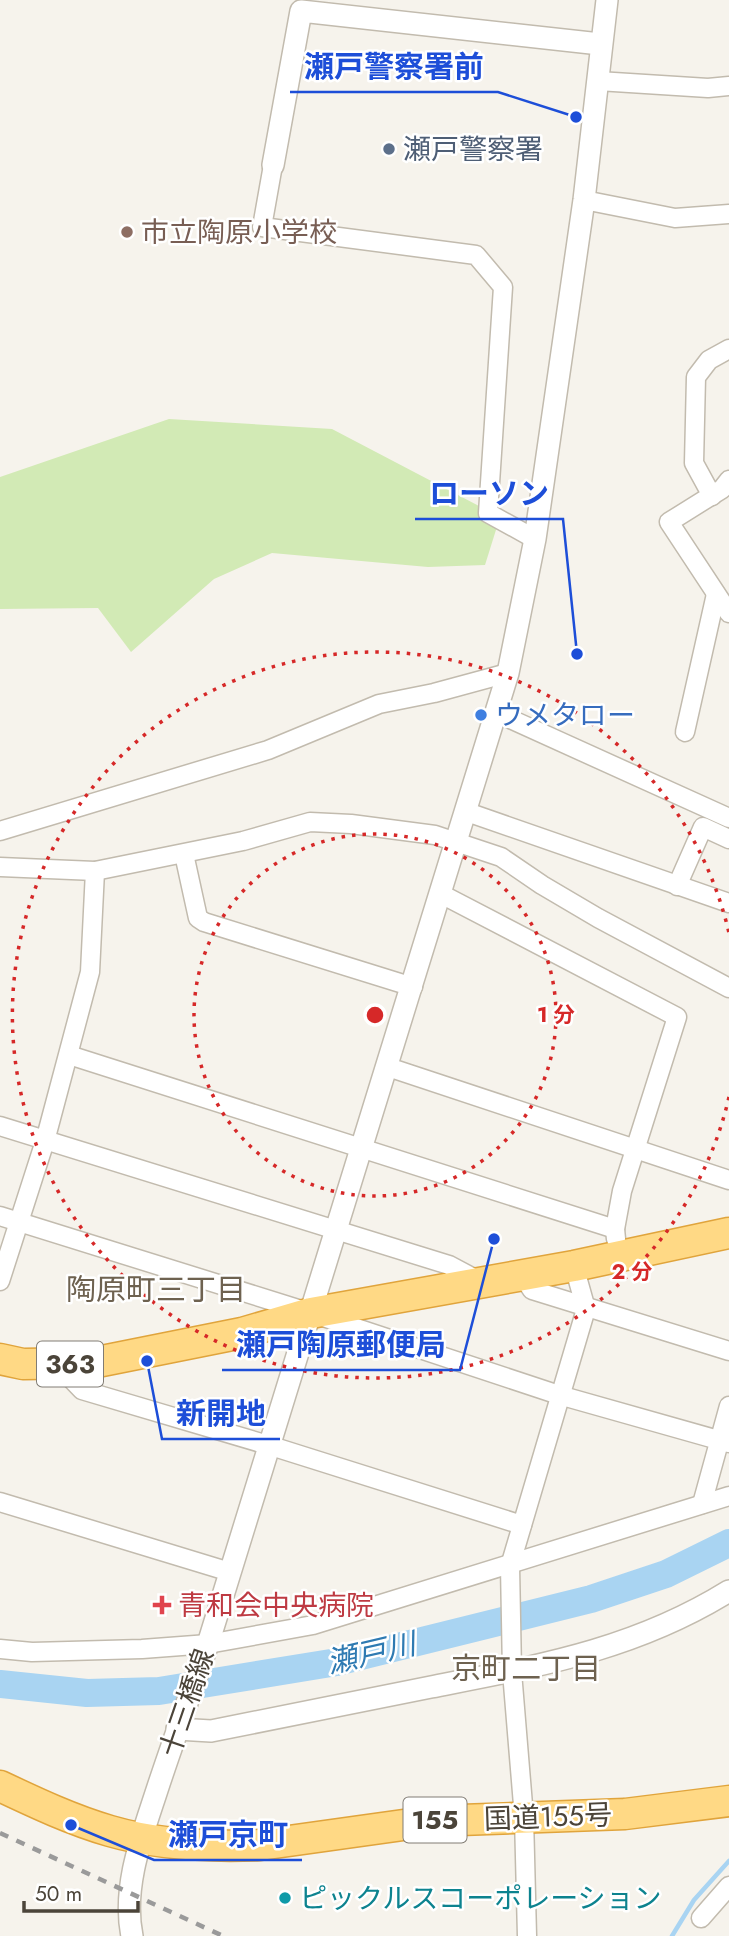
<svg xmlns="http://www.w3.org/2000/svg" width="729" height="1936" font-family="Jost,'Noto Sans JP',sans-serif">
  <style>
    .green { fill: #d2eab5 }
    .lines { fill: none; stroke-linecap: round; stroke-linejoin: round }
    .stream { stroke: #a9d4f2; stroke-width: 4.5 }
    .river { stroke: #a9d4f2; stroke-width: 28 }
    .minor-casing { stroke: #c2bbae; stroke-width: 21 }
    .tertiary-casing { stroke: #c2bbae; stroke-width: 24 }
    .trunk-casing { stroke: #e0a43c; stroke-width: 33 }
    .minor { stroke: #fff; stroke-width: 18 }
    .tertiary { stroke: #fff; stroke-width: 21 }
    .trunk { stroke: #ffd985; stroke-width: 30 }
    .rail { stroke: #9a9a9a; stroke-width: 4.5; stroke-dasharray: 9 9; stroke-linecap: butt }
    .ring { fill: none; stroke: #d62828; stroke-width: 3.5; stroke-dasharray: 3.5 7 }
    .service-dot { fill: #5c6f8a; stroke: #fff; stroke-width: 2.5 }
    .education-dot { fill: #8d6e63; stroke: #fff; stroke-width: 2.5 }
    .shop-dot { fill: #3f7fe0; stroke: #fff; stroke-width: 2.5 }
    .health-dot { fill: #e0444e; stroke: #fff; stroke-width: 2.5 }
    .culture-dot { fill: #0f9aa8; stroke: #fff; stroke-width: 2.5 }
    .labels { text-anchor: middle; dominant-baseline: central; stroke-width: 5; stroke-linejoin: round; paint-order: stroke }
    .shield { fill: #fff; stroke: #817c74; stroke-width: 2 }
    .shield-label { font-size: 26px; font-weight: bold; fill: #4b4439 }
    .service-label { font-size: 28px; fill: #4e5e75; stroke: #fff; text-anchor: start }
    .education-label { font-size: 28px; fill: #785e54; stroke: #fff; text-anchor: start }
    .shop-label { font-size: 28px; fill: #366cbe; stroke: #fff; text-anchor: start }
    .health-label { font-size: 28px; fill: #be3a42; stroke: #fff; text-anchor: start }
    .street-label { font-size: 28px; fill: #4b4439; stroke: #fff }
    .culture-label { font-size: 28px; fill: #0d838f; stroke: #fff; text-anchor: start }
    .neighbourhood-label { font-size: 30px; fill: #6e6250; stroke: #fff }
    .water-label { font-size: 30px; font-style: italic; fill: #2e7ab2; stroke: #fff }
    .centre { fill: #d62828; stroke: #fff; stroke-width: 3.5 }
    .ring-label { font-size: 21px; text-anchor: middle; font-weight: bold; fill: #d62828; stroke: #fff; stroke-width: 5; stroke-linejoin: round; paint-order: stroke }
    .leader { fill: none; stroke: #1d4ed8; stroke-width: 2.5 }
    .callout-dot { fill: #1d4ed8; stroke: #fff; stroke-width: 2.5 }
    .callout-label { font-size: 30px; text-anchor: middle; font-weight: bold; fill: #1d4ed8; stroke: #fff; stroke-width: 5; stroke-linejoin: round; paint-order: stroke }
  </style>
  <rect width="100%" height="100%" fill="#f6f3ec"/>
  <polygon class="green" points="169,419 332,429 500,517 485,565 428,567 272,553 214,579 131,652 98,608 0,609 0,477"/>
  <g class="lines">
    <polyline class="stream" points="672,1936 694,1900 729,1861"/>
    <polyline class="river" points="0,1684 87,1693 159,1691 337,1662 591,1599 666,1574 729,1543"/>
    <g class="minor-casing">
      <g id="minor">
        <polyline points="598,81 708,88 729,86"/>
        <polyline points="273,165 262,227 476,255 503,287 488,513 535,539"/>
        <polyline points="584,200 675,218 729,214"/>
        <polyline points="729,480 722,489 669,522 729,613"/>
        <polyline points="712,496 694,463 696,377 709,360 729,349"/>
        <polyline points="497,713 729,818"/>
        <polyline points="685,732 716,594"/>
        <polyline points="467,812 729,903"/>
        <polyline points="0,831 268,750 379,704 434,693 508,673"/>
        <polyline points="184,854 198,918 204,922 413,987"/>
        <polyline points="0,867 95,871 243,841 310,822 351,824 435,835 501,857 542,885 598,918 729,988"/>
        <polyline points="677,886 703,827 729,839"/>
        <polyline points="441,894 677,1017 622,1191 615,1229 616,1239"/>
        <polyline points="69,1055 615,1229"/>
        <polyline points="388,1067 729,1180"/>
        <polyline points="0,1126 449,1265 481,1282"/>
        <polyline points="0,1216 311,1313 559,1395 729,1443"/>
        <polyline points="522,1275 532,1290 729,1351"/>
        <polyline points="0,1281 45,1141 90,972 95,871"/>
        <polyline points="58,1365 82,1390 268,1445 522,1525"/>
        <polyline points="0,1502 230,1572"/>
        <polyline points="702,1504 729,1406"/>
        <polyline points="0,1649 32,1652 142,1649 208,1644 313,1625 729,1496"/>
        <polyline points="701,1918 729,1886"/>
        <polyline points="527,1936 524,1817 512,1672 510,1566 586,1309 574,1266"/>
      </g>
    </g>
    <g class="tertiary-casing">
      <g id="tertiary">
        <polyline points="273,165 301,11 600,44"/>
        <path d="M177 1729 211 1731C284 1716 358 1702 431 1687 538 1666 634 1650 729 1591"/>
        <path d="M132 1936C122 1887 142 1836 157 1790 173 1741 191 1692 208 1644L508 673 535 539 584 200 607 0"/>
      </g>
    </g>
    <g class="trunk-casing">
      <g id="trunk">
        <polyline points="0,1359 23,1364 92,1363 242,1333 311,1313 574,1266 729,1233"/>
        <path d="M0 1786C36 1803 72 1820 110 1831 158 1845 211 1847 260 1845L432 1821 625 1814 729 1801"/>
      </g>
    </g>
    <use href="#minor" class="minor"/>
    <use href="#tertiary" class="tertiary"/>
    <use href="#trunk" class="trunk"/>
    <polyline class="rail" points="0,1833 223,1936"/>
  </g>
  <g class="ring">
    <circle cx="375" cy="1015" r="181"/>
    <path d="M729 1097A363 363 0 1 1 729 933"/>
  </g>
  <circle class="service-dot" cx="389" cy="149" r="7"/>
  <circle class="education-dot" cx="127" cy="232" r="7"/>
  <circle class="shop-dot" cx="481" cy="715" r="7"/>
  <path class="health-dot" d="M158.5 1594.5h7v7h7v7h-7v7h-7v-7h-7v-7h7z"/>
  <circle class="culture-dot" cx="285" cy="1898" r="7"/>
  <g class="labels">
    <g class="shield">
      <rect x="37" y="1341.5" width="66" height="45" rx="5"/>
      <rect x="403.5" y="1797.5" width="63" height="45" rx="5"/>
    </g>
    <g class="shield-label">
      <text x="70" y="1364">363</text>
      <text x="435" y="1820">155</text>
    </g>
    <g class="service-label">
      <text x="403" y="149">瀬戸警察署</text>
    </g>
    <g class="education-label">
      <text x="141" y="232">市立陶原小学校</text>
    </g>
    <g class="shop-label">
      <text x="495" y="715">ウメタロー</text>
    </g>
    <g class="health-label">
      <text x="178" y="1605">青和会中央病院</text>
    </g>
    <g class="street-label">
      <text transform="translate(187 1703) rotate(-71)">十三橋線</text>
      <text transform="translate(548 1817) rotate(-2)">国道155号</text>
    </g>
    <g class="culture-label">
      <text x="299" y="1898">ピックルスコーポレーション</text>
    </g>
    <g class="neighbourhood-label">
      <text x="156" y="1289">陶原町三丁目</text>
      <text x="526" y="1668">京町二丁目</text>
    </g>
    <g class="water-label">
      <text transform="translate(371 1653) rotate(-13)">瀬戸川</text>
    </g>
  </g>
  <circle cx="375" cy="1015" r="10" class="centre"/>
  <g class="ring-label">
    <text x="556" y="1022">1 分</text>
    <text x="632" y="1279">2 分</text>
  </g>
  <path class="leader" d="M576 117L498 92H290M577 654L563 519H415M494 1239L460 1370H222M147 1361L162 1439H280M71 1825L154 1860H302"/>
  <g class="callout-dot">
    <circle cx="576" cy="117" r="7"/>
    <circle cx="577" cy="654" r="7"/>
    <circle cx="494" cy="1239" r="7"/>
    <circle cx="147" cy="1361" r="7"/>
    <circle cx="71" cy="1825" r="7"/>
  </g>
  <g class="callout-label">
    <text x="394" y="77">瀬戸警察署前</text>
    <text x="489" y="504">ローソン</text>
    <text x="341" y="1355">瀬戸陶原郵便局</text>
    <text x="221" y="1424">新開地</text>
    <text x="228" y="1845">瀬戸京町</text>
  </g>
  <path d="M24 1901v10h114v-10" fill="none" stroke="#4b4439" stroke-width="3.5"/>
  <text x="35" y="1901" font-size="21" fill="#4b4439" stroke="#ffffff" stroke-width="5" paint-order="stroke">50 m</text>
</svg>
